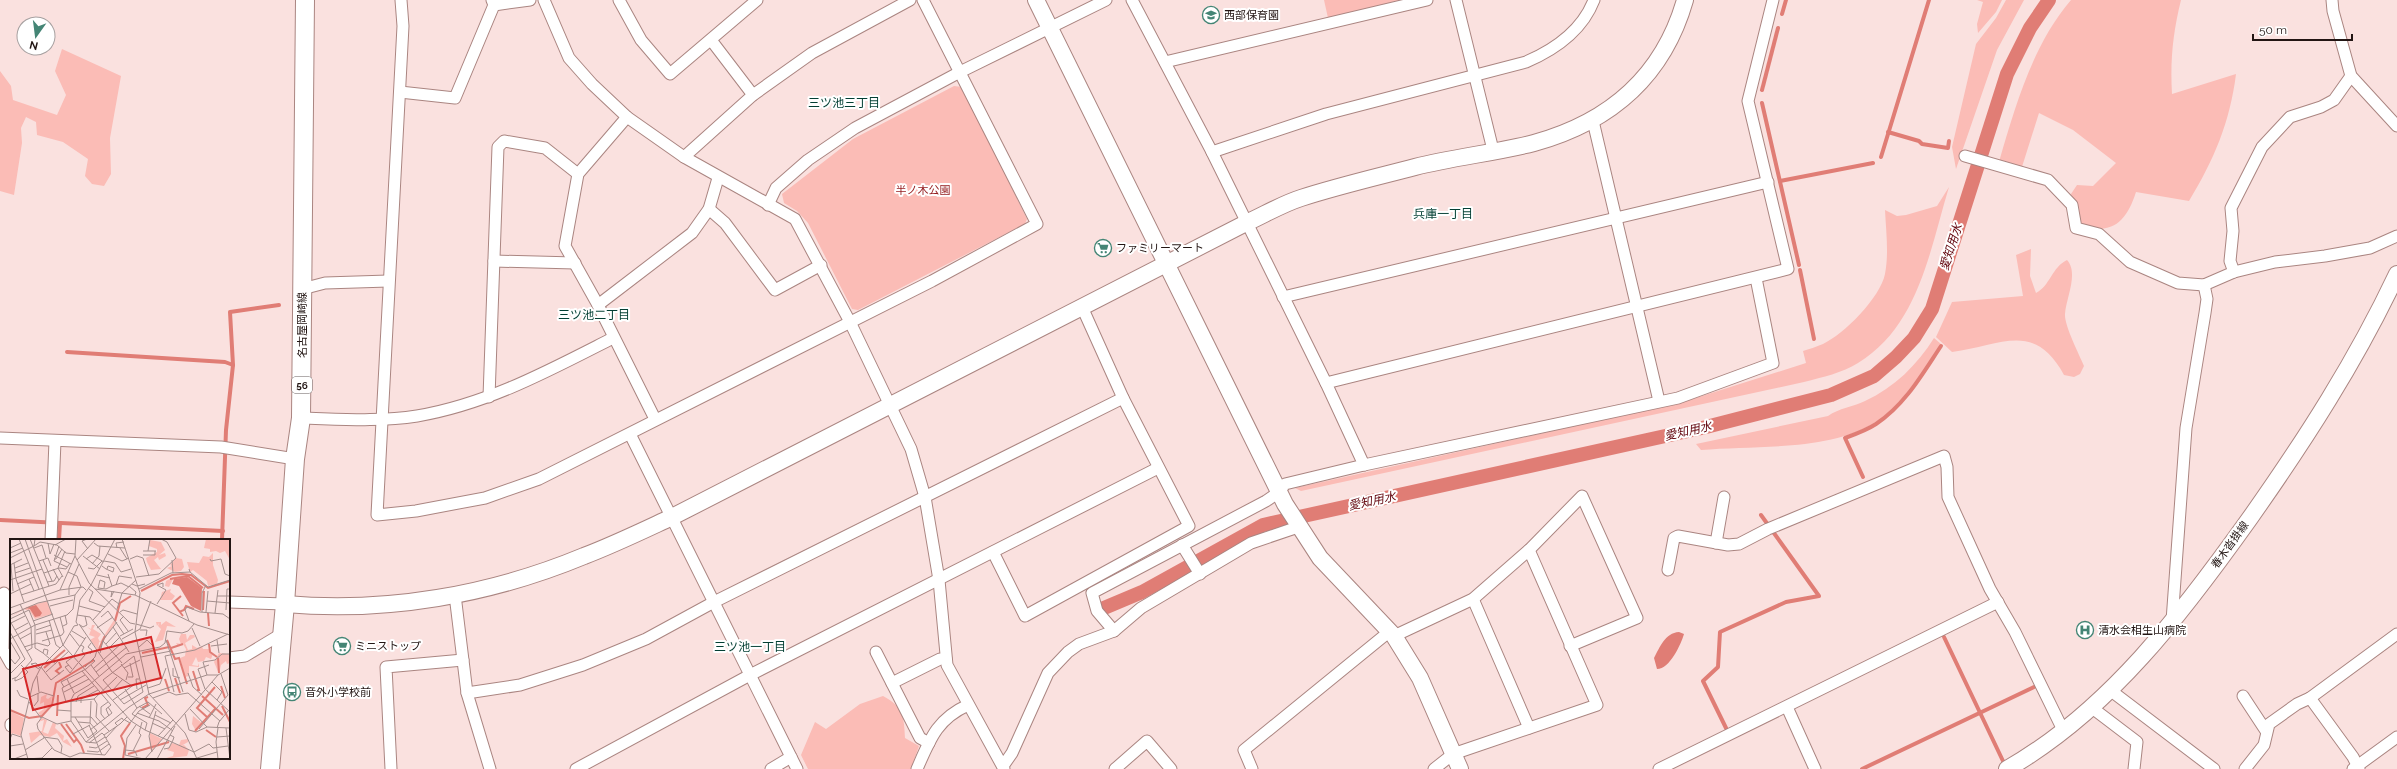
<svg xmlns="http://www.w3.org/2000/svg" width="2397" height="769" font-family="Raleway,'Noto Sans JP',sans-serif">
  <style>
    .green { fill: #fbbcb6 }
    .water { fill: #e07d75 }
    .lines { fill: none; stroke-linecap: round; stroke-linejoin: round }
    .stream { stroke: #e07d75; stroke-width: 4 }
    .canal { stroke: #e07d75; stroke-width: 14 }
    .street-casing { stroke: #aa8581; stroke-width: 13 }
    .secondary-casing { stroke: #aa8581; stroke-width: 18 }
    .primary-casing { stroke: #aa8581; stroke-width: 20 }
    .street { stroke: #fff; stroke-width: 11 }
    .secondary { stroke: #fff; stroke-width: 16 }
    .primary { stroke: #fff; stroke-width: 18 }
    .labels { text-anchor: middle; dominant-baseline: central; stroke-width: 4; stroke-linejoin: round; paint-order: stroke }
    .shield { fill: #fff; stroke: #645b5a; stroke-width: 1 }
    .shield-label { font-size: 10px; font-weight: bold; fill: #221513 }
    .poi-label { font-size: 11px; fill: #221513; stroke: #fff; text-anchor: start }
    .park-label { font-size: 11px; fill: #951e20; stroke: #fff }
    .street-label { font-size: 11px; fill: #221513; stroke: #fff }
    .neighbourhood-label { font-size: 12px; fill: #033f33; stroke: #fff }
    .water-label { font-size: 12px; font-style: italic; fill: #60020a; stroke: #fff }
    .inset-river { fill: none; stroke: #e07d75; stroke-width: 2 }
    .inset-road { fill: none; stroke: #a48f8d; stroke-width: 1 }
    .view { fill: #d62828; fill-opacity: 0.15; stroke: #d62828; stroke-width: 2 }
    .inset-edge { fill: none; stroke: #221513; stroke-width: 2 }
  </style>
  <rect width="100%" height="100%" fill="#fae1df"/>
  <g class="green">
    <polygon points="1324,0 1402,0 1402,1 1328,18"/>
    <polygon points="1977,0 2002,0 1996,12 1978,33 1977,24 1983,2"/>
    <polygon points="2006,0 2024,0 1997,50 1956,169 1952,147 1976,44 1996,18"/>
    <path d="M2071 0H2181C2173 32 2170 61 2172 94L2236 74C2230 122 2214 160 2189 201L2136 192C2126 223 2112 235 2079 226L2071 194 2077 185 2093 186 2116 163 2073 130 2039 113 2021 170 1999 162C2015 107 2033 44 2071 0Z"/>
    <polygon points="62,49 121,76 110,138 111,174 104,186 92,184 85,176 88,159 63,142 37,135 36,122 26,117 21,128 22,143 14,195 0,191 0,71 11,86 13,100 57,115 66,95 55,71"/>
    <polygon points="954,86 962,87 1027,219 1025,224 858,310 852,309 808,223 797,211 784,203 782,194 853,139"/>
    <path d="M1949 187C1930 249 1919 326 1858 363 1842 373 1823 377 1804 382L1301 491 1295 488 1683 402 1806 363 1803 351C1809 349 1816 347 1823 344 1844 334 1880 298 1885 274 1889 253 1886 231 1885 210L1897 216 1906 215 1937 206Z"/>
    <path d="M2031 249 2030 276 2036 293C2050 286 2052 267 2067 260 2079 273 2066 298 2065 314 2064 325 2079 354 2084 366L2080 374 2074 377 2064 375C2034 320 2001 346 1952 352L1936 337 1952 302 2023 296 2016 255Z"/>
    <path d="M1934 338 1941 344C1923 370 1904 403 1877 421 1831 452 1755 445 1701 450L1696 444 1828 416C1839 408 1853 407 1865 401 1895 387 1917 365 1934 338Z"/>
    <path d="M883 696C903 707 904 716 905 738L919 746 911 769H808L801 755 815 722 826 729 860 704Z"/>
  </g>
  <path class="water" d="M1679 632 1684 634C1681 644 1670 669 1657 669L1654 658C1660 647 1665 633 1679 632Z"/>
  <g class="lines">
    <g class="stream">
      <polyline points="1782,14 1786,0"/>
      <polyline points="1762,90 1778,28"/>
      <polyline points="1762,103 1799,265"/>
      <polyline points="1888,132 1919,141 1922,144 1948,148 1949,141"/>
      <polyline points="1881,157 1929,0"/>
      <polyline points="1780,181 1873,163"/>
      <polyline points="1800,270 1814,339"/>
      <polyline points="67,352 225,362 233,365"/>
      <path d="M1863 477 1845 438C1856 434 1867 430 1876 424 1905 405 1923 373 1941 346"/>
      <polyline points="0,520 223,531"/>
      <polyline points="59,540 60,523"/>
      <polyline points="222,540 226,430 233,365 230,312 279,305"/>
      <polyline points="1944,637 2003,761"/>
      <polyline points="10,652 11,652"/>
      <polyline points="1726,728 1703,681 1718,667 1720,632 1786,602 1819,596 1761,515"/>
      <polyline points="1862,769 2034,687"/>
    </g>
    <polyline class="canal" points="1104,608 1142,592 1263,525 1706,427 1831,395 1874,376 1896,357 1914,338 1932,309 2007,74 2030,28 2049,0"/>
    <g class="street-casing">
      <g id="street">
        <polyline points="401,0 403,26 377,515 416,511 485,498 539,479 932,281 1037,224 923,0"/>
        <polyline points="544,0 569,58 592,84 627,117 684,157 795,219 850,322 911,449 925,497 939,580 947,665 1004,769"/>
        <polyline points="619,0 641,40 670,74 757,0"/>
        <polyline points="1132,0 1212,152 1326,383 1364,465"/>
        <polyline points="1456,0 1493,150"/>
        <polyline points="2332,0 2333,11 2351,76 2397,126"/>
        <polyline points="494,5 530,0"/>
        <polyline points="711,40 753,95"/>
        <polyline points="1165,62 1427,0"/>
        <polyline points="400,92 455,98 494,5 492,0"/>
        <polyline points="627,117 578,174 565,246 598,305 655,419"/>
        <polyline points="1593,121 1659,401"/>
        <path d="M1212 152 1326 114 1526 62C1554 50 1582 31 1594 0"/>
        <polyline points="1965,156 2048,180 2072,205 2076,228 2099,234 2130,262 2178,283 2204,285 2234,272 2275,262 2325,256 2370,248 2397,236"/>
        <polyline points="684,157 753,95 812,53 910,0"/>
        <polyline points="768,205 776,188 808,160 855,128 960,72 1106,0"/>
        <polyline points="709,209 725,223 775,290 821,265"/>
        <polyline points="494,261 575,263"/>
        <polyline points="2234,272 2230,261 2233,231 2231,208 2262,147 2290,117 2321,107 2334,100 2351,76"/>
        <polyline points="302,289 325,283 388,281"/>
        <polyline points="1283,297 1768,182"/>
        <polyline points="598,305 692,233 709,209 718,178"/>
        <polyline points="1326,383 1788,269 1748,101 1773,0"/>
        <polyline points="489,397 498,147 504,141 545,148 578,174"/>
        <path d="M301 418C340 419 379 422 417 416 488 404 550 370 613 338"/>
        <polyline points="630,434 797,769"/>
        <polyline points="0,438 221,447 295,459"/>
        <polyline points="51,540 55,441"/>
        <polyline points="1716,543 1724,497"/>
        <polyline points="1182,545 1200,574"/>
        <polyline points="993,552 1025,616 1189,526 1123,398 1082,307"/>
        <polyline points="1668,570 1674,538 1678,536 1728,545 1739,544 1768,529 1944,456 1947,467 1948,497 1990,589 2015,632 2063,730"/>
        <polyline points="4,593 3,650 11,664"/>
        <polyline points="455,595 467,693 490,769"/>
        <polyline points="1473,599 1529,728"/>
        <polyline points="229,602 285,604"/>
        <polyline points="2172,621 2186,428 2205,313 2207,299 2204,285"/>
        <polyline points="1114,631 1097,611 1092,593 1266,501 1279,492 1285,484 1364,465 1678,398 1773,363 1756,278"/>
        <polyline points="1394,636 1473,599 1529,550 1582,496 1637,618 1570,646"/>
        <polyline points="876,652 920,738 929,743"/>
        <polyline points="229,658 245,656 283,633"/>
        <polyline points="892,683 940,659 946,659"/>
        <polyline points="2110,690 2214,769"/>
        <polyline points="467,693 520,685 583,665 646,639 714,602 1123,398"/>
        <polyline points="2243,696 2266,731"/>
        <polyline points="1787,707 1815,769"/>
        <polyline points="2091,707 2137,742 2134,769"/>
        <polyline points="11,724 11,726"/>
        <polyline points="1003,766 1012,753 1048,673 1068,652 1079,644 1114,631 1141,608 1251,543 1298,527"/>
        <polyline points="391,769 386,667 463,660"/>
        <polyline points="576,769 750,675 1158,468"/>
        <polyline points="771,769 791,757"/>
        <path d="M917 769C930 739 937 719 968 705"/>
        <polyline points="1115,769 1147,741 1171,769"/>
        <polyline points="1252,769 1244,750 1390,631"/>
        <polyline points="1434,769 1453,754 1597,705 1529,550"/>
        <polyline points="1659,769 1998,602"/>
        <polyline points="2245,769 2264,745 2269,724 2297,704 2310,698"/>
        <polyline points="2353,769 2397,737"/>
        <polyline points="2359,769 2353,757 2310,698 2397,634"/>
      </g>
    </g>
    <g class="secondary-casing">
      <g id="secondary">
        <polyline points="1036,0 1285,504 1320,558 1394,636 1420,678 1460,769"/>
        <path d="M285 604C387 613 490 595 584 556 613 545 642 531 670 518L1246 223C1264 215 1282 204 1301 198 1338 186 1377 177 1415 167 1454 157 1495 153 1534 143 1610 122 1663 77 1685 0"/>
        <path d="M2007 769C2109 711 2183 612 2250 518 2305 440 2356 361 2397 274"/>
      </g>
    </g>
    <g class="primary-casing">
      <polyline id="primary" points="270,769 285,604 295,459 301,418 305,0"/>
    </g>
    <use href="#street" class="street"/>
    <use href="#secondary" class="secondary"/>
    <use href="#primary" class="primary"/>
  </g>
  <defs>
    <g id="school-ring" transform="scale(0.9)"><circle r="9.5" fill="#fff" stroke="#448575" stroke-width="1.5"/><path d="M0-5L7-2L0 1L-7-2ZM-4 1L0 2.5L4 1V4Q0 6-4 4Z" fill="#448575"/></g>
    <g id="supermarket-ring" transform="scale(0.9)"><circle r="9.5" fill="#fff" stroke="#448575" stroke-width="1.5"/><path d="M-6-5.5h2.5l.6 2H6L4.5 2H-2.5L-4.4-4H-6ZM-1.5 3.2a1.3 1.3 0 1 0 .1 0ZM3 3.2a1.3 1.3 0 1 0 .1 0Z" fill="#448575"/></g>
    <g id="hospital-ring" transform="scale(0.9)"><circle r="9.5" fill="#fff" stroke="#448575" stroke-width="1.5"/><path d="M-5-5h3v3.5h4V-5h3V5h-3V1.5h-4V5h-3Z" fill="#448575"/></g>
    <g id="bus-ring" transform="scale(0.9)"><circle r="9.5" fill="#fff" stroke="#448575" stroke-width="1.5"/><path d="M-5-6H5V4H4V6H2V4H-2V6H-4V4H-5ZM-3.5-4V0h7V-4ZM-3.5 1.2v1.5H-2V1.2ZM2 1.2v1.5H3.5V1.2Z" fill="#448575"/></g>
  </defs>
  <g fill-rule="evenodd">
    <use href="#school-ring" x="1211" y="15"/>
    <use href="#supermarket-ring" x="1103" y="248"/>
    <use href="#hospital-ring" x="2085" y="630"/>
    <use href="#supermarket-ring" x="342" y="646"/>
    <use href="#bus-ring" x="292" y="692"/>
  </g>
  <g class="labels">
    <rect class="shield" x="292" y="377" width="20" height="16" rx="3"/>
    <g class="shield-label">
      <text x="302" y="385">56</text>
    </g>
    <g class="poi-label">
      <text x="1224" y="15">西部保育園</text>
      <text x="1116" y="248">ファミリーマート</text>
      <text x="2098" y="630">清水会相生山病院</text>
      <text x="355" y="646">ミニストップ</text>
      <text x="305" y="692">音外小学校前</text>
    </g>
    <g class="park-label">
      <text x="923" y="190">半ノ木公園</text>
    </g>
    <g class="street-label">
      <text transform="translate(302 325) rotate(-90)">名古屋岡崎線</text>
      <text transform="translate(2230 545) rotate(-54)">春木沓掛線</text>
    </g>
    <g class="neighbourhood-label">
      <text x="844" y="103">三ツ池三丁目</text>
      <text x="1443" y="214">兵庫一丁目</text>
      <text x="594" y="315">三ツ池二丁目</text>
      <text x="750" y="647">三ツ池一丁目</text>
    </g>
    <g class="water-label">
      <text transform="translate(1951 247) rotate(-72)">愛知用水</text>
      <text transform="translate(1688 431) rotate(-13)">愛知用水</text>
      <text transform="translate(1372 501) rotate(-12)">愛知用水</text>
    </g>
  </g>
  <g transform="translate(10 539)">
    <rect width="220" height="220" fill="#fae1df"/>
    <path d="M196 0H220V21L215 12 210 14 206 12 200 13V10L194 9ZM140 1 151 3 155 11 149 16 155 14 156 17 149 21 148 18 144 21 151 30 141 31 137 23 136 19 147 13V10L139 7ZM203 14V26L208 41 207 45 198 47 197 42 183 31 180 33 177 23 189 24 193 17 199 18ZM166 19 172 20 174 28 171 32 165 33 157 29 162 27 160 26ZM176 36 191 49 176 38 163 40 159 48 155 47 156 42 163 38ZM161 50 160 53 165 57 162 61H150L152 53ZM37 62 42 75 25 80 19 71H15L16 68ZM107 71 109 73 106 83 92 104 89 103 88 111 80 101 85 98 79 96 81 91 77 88 81 90 82 86H85L83 90 91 95 88 99 90 103 104 81ZM156 82 166 88 157 87 153 101 145 103 151 90 148 87 149 84 147 87 146 83H151V86ZM171 95H176L177 101 180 96H184L185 98 175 104 178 111 182 110V106L187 109 192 107 193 110H199L203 115 201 120 196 118 194 122 188 123 186 118 182 126 188 127 189 124V128L179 127V137L175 138 170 119 175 117 176 110 173 105 168 107 166 104 171 105 169 100ZM209 114 219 115 220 119V124L217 125 216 122 211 126 209 135 204 123ZM37 155 36 159 38 160 42 157 41 165 31 177 28 174 34 170V163L30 165 31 158ZM0 172 14 179 11 197 2 194 0 199ZM183 177 192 184 186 192 182 185ZM32 179 37 181 33 193 38 195 43 183 46 185 45 189 54 197 53 202 57 200 62 208 53 203 47 194 40 198 30 196 21 204 19 194 32 192 34 181 28 183ZM140 194 152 200 142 212 140 210ZM178 200V203L171 207 174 206 179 211 177 217 153 220 163 217 164 213 157 211 162 204 169 206 171 201Z" fill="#fbbcb6"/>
    <path d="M177 38 192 49 191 72 181 67 169 47 162 45 164 40ZM26 66 32 74 30 77 25 78 20 70 16 69 0 78 15 69Z" fill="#e07d75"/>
    <path class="inset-river" d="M160 40 178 37 193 49M131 52 162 36 172 35 181 36 198 49 220 42M171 57 163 64 173 77M193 71 194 52M169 73 174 71 176 67 184 70M198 74 199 87M105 82 110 64 121 57M157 101 165 120 169 119 177 145M199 105 200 113 207 118M161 109 173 105M89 110 95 97M132 114 159 108M208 119 209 134M49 123 51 128 46 132 50 135M34 129 55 111M183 132 189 151H187M165 139 170 154M155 140 159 152M211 147 215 159M192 157 213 176M212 167 220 183M132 169 138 166 135 159 138 158M0 171 19 179 32 177 42 166 46 144 84 121M47 177 48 156M197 178 187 169 205 148M51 185 64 203 67 200M56 185 71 206 74 214M196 191 206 198M185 192 205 170M118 215 159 203M113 220 115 207 111 197 120 184"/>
    <path class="inset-road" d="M9 0 29 50M15 0 53 106 121 182 135 191 184 213 199 205 203 209 218 207M20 0 39 47M25 0 24 7 30 3 47 6 56 14 65 15M66 0 65 17 79 44 120 84 125 85M77 0 72 2 78 10M112 0 130 54 125 93 139 155 175 194 187 220M38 4 40 15 44 5M84 4 88 7 115 9M45 6 56 0M49 7 44 22 57 28M0 9 11 4M24 9 32 6 36 19M107 9 106 4 114 3M110 9 117 20M133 12H146M138 12 140 0M0 14 13 9M98 15 112 22 119 19M44 16 61 25M133 16H145V12M73 17 90 30M0 19 24 7M44 20H46L52 10M76 20 82 16 94 23M120 20 127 17 133 19 139 37M200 20 201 22 211 20 215 35 220 37M33 21 42 42M67 21 86 0M162 21 163 34M29 22 38 19 41 27M94 22 105 24 111 33 121 30M4 24 6 40 14 63M82 25 89 17 90 7M0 26 12 20M1 26 3 52M92 27 96 30 103 33 104 29 98 27 97 30M5 29 18 24M78 29 84 30 92 22M43 30 49 41M180 33 198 48 220 41M5 34 20 29M34 34 49 29 56 30 60 24M98 35 102 47 111 44 119 48M87 36 100 39M53 38 48 29 55 12M126 38 149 35 166 19 157 3 151 0M19 40 24 52M0 41 32 30M37 43 44 42 47 37M7 45 24 38M122 45 127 47 135 45M81 46 105 0M106 46 109 37 122 39M119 47 126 53 125 56M94 49 95 43 90 41 88 49 96 50 102 47M79 50 83 53 79 62 95 68M85 50 125 56 187 86 220 96M129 50 161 34 180 33 179 30M50 51 65 17M50 51 73 48 76 51M102 52 101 58 104 52M0 55 21 45M11 56 46 45 52 37M59 56V48L69 25M207 57H220M197 62 220 64M10 65 21 88 22 109 17 112M147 65 156 51 147 46 153 44V48M40 67 63 61M69 67 91 73M0 69 50 51M107 70 112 54 126 41M216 71 217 50H220M110 73 113 71 127 75M192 73V54L196 46M196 73 198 52M205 74 208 51M0 76 28 64 65 56M67 76 80 78 96 98M114 77 110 81 118 92M91 78 98 72 114 95M0 80 19 71 25 86V109L33 114M39 81 46 106 50 109M83 81 102 60 109 65M0 82 22 121 7 138 2 140M23 82 43 75M179 82 175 71 177 68 190 73 213 75 220 80M1 84 15 77M69 85 102 133 122 147M126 85 140 89 144 87M70 86 73 88 77 86 75 77M53 87 57 85 55 76M103 88 119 113M87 89 103 78M182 89 190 107M5 91 18 84M26 91 41 86M130 91H137L136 97M62 92 75 100M0 93 15 120 0 135M26 95 42 91M60 95 70 108M110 97 123 90M0 100 25 86 57 76 63 70 65 56 71 48 67 37 58 33M10 100 21 94M112 100 130 90 141 62M156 101 173 153M207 101 209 114M0 102 10 119 5 125 0 119M32 102 52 96 54 93 50 78M93 102 112 124M115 104 127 101M96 105 107 93M201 107 217 105M14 108 27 104 38 107 40 105 36 93M129 108 137 101 143 107M99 109 110 98M90 114 93 101 107 83M80 115 82 111 78 108 81 104M37 116 38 111 34 110 33 114 46 125M124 117 133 153 114 165 93 141ZM131 118 161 112M69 123 75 116 72 112 74 108 71 106M111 125 118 134 116 141M59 126 55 128 60 134 68 124M81 126 89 137M199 126 188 130 195 150 220 173M31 128 41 141 54 131M75 128 85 118 87 111M114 129 130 121M163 129V137L170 139M29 130 21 125 26 124 30 129M62 130 56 123 63 118 76 98M83 130 113 103M72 132 101 166 96 170 99 177M36 133 59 112M86 133 117 108M178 134 183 148 192 156M211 135 218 156M75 136 52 149 56 163 84 160 107 138M197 136 193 123 205 121 212 115H220M27 137 29 153M118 138H123L120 124M5 139V142L12 139 18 133 11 126M57 140 64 154M202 143 212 153 207 161M54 148 51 143 76 130 85 122 83 120M138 149 150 145 156 129M115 150 127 169M127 150 126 140H129M7 151 10 157 18 160M102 152 113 140M54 153 79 140M164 153 155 117 185 111 218 95M20 158 31 153 44 157M143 159 159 153 166 156 178 154 210 182M84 160 87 165 86 178 99 192M103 161 125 145M110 161 136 146M19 163 31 179M66 163 68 157 84 147M71 164V160L88 151M24 167 28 162V154M129 167 140 175M180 170 197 188M47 171 61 172M127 174 149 182 163 192M175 175 179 191M145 176 161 184M61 178H81L88 186M65 178 78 199 87 192 80 184M139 179 146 165M95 180 91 175V168L98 163M115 181 120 184 129 172 140 166M61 182 47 185 32 178 27 185 28 190 44 211 60 218 70 214 95 216 101 208 94 196M68 183 80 184M80 184 81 162M142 184 155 190M79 186 92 216M126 186 117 199 115 216 134 220M108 187 105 184 112 179 114 182M207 189 209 183 218 172M208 189 206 203 208 220M216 189 220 220M189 190 218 156M80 191 102 174 98 168M135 191 137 184 122 175 127 169 138 163 152 175M179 191 186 193 197 188 220 189M63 195 80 186M148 197 163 181M33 198 48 200 52 207 51 214M95 198 86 204 76 203 61 182V161L64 155 79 146 116 115 150 108 155 104 157 92 172 94 178 92 184 85M207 198 220 197M96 199 107 187M0 200 2 195 11 198M76 203 119 168 139 155 197 136H208M79 204 92 194 94 196 110 185 117 178M0 207 13 205M79 208 86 209 97 202M154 210 159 209 163 201 164 198 160 196M15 211 34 199M115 211 125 212 127 217M77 212 88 213 99 205M123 212 131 196 129 194 132 183M142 213 139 197 146 172M32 219 42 209M187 219 207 213M4 220 17 215M16 220 32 219M18 220 11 196 23 144 31 128 53 106 64 87 68 86 66 83 70 61 81 46M135 220 208 136 220 129M147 220 165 187"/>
    <path class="view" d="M141 98 151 139 23 171 13 130Z"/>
    <rect width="220" height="220" class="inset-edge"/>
  </g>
  <g transform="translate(36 36) rotate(194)"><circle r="19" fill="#ffffff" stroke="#a7a1a1"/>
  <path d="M0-3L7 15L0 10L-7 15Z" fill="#448575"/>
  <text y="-6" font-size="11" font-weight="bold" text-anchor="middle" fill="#221513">N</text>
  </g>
  <path d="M2253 34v6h99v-6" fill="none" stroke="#221513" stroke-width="2"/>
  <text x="2259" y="34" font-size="12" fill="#221513" stroke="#ffffff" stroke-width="3" paint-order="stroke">50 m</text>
</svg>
